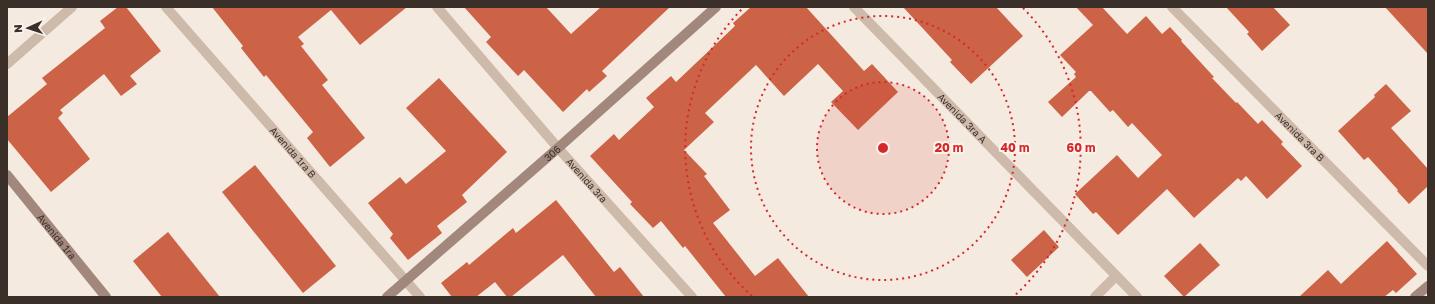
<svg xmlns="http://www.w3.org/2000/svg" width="1435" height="304" font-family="'Golos Text',sans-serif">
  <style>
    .building { fill: #cc6246 }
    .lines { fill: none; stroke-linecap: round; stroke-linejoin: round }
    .lane { stroke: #cebaab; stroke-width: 10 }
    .street { stroke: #cebaab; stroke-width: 10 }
    .secondary { stroke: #a2887c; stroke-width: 10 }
    .ring { fill: none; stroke: #d62828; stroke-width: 2; stroke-dasharray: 2 4 }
    .labels { text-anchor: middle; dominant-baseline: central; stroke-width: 4; stroke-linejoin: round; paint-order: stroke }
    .street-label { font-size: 10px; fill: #3b2f2a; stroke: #fbf4ed }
    .centre { fill: #d62828; stroke: #fbf4ed; stroke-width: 2 }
    .ring-label { font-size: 12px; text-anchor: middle; font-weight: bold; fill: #d62828; stroke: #fbf4ed; stroke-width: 4; stroke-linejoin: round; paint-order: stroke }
  </style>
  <rect width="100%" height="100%" fill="#f5eae0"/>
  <g class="building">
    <polygon points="118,7 126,7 161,51 130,76 137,84 121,96 104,74 60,110 63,113 58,118 90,159 51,192 7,139 7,117 47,84 42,78 105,28 100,21"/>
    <polygon points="212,7 407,7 360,45 331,10 298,37 304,44 301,46 328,80 322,85 365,138 330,167 307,138 313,132 266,75 264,77 241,48 243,46"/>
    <polygon points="464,7 546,7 571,34 601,7 670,7 602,71 607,76 589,92 587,89 563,112 524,70 518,76 486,42 491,37"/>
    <polygon points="751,7 806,7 864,71 872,64 898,92 858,130 831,102 843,91 818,64 784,96 756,65 705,113 714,122 684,150 707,174 704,176 730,210 713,223 755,276 778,258 809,297 726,297 685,246 683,248 661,221 653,228 630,204 632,202 590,156 614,134 619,140 654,107 646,98 671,76 676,82 735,26 733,23"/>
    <polygon points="903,7 996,7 1023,36 971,84 950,62 952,60"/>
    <polygon points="1076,7 1102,7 1127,34 1146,16 1162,34 1170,27 1182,40 1181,41 1214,77 1212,78 1236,103 1237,102 1258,124 1262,120 1283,142 1281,144 1302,166 1267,199 1246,176 1241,181 1238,178 1194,218 1167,189 1118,235 1096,212 1093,214 1075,194 1117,155 1138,178 1162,155 1132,123 1128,127 1113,110 1110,112 1091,91 1089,91 1062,117 1048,102 1076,77 1074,74 1076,72 1060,55 1093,25"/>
    <polygon points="1226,7 1273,7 1290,25 1262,51 1247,34 1249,32"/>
    <polygon points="1385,7 1428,7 1428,54"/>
    <polygon points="439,78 507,152 462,195 467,202 437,226 442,233 408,260 390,238 393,234 368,203 400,177 406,184 446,151 406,108"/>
    <polygon points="1386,84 1411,111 1391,128 1428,169 1428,186 1409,204 1397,191 1398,190 1368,157 1364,160 1338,131 1375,97 1374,95"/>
    <polygon points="255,165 336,266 303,293 222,192"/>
    <polygon points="556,200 614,272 620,267 644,297 596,297 563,255 511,297 507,297 495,282 476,297 452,297 441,283 467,262 469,265 513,228 516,233"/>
    <polygon points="1044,230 1059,247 1027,277 1011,260"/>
    <polygon points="168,232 220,297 162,297 133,261"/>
    <polygon points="1387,241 1417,274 1396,293 1393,290 1384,297 1299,297 1328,270 1341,284"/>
    <polygon points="1200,243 1220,265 1184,297 1164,276"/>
  </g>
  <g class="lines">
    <polyline class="lane" points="1095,297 1116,276"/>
    <g class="street">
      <path id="s1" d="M166 7 420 297"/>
      <path id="s2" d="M437 7 558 148 692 297"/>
      <path id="s3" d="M854 7 1137 297"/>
      <path id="s4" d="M1172 7 1428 266"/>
      <polyline points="7,64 72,7"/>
    </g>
    <g class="secondary">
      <path id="s5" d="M7 175 106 297"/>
      <path id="s6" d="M387 297 558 148 716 7"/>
      <polyline points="1415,297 1428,286"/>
    </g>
  </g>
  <circle cx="883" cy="148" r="66" fill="#d62828" fill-opacity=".12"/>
  <g class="ring">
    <circle cx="883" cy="148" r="66"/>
    <circle cx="883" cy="148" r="132"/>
    <path d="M752 296A198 198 0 0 1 743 8M1023 8A198 198 0 0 1 1014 296"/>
  </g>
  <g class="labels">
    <g class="street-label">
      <text stroke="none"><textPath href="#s3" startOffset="155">Avenida 3ra A</textPath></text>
      <text stroke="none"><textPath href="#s4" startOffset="182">Avenida 3ra B</textPath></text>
      <text stroke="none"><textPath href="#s1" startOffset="193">Avenida 1ra B</textPath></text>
      <text stroke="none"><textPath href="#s6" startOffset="219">306</textPath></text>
      <text stroke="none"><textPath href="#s2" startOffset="229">Avenida 3ra</textPath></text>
      <text stroke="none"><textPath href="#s5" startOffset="79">Avenida 1ra</textPath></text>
    </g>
  </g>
  <circle cx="883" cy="148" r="6" class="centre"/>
  <g class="ring-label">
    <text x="949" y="152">20 m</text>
    <text x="1015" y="152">40 m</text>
    <text x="1081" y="152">60 m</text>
  </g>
  <rect width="1435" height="304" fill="none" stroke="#3b2f2a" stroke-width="16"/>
  <g transform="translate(28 28) rotate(267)" stroke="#fbf4ed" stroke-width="3" paint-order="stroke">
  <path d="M0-3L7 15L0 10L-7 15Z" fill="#3b2f2a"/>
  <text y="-6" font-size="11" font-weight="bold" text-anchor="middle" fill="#3b2f2a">N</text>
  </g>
</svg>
